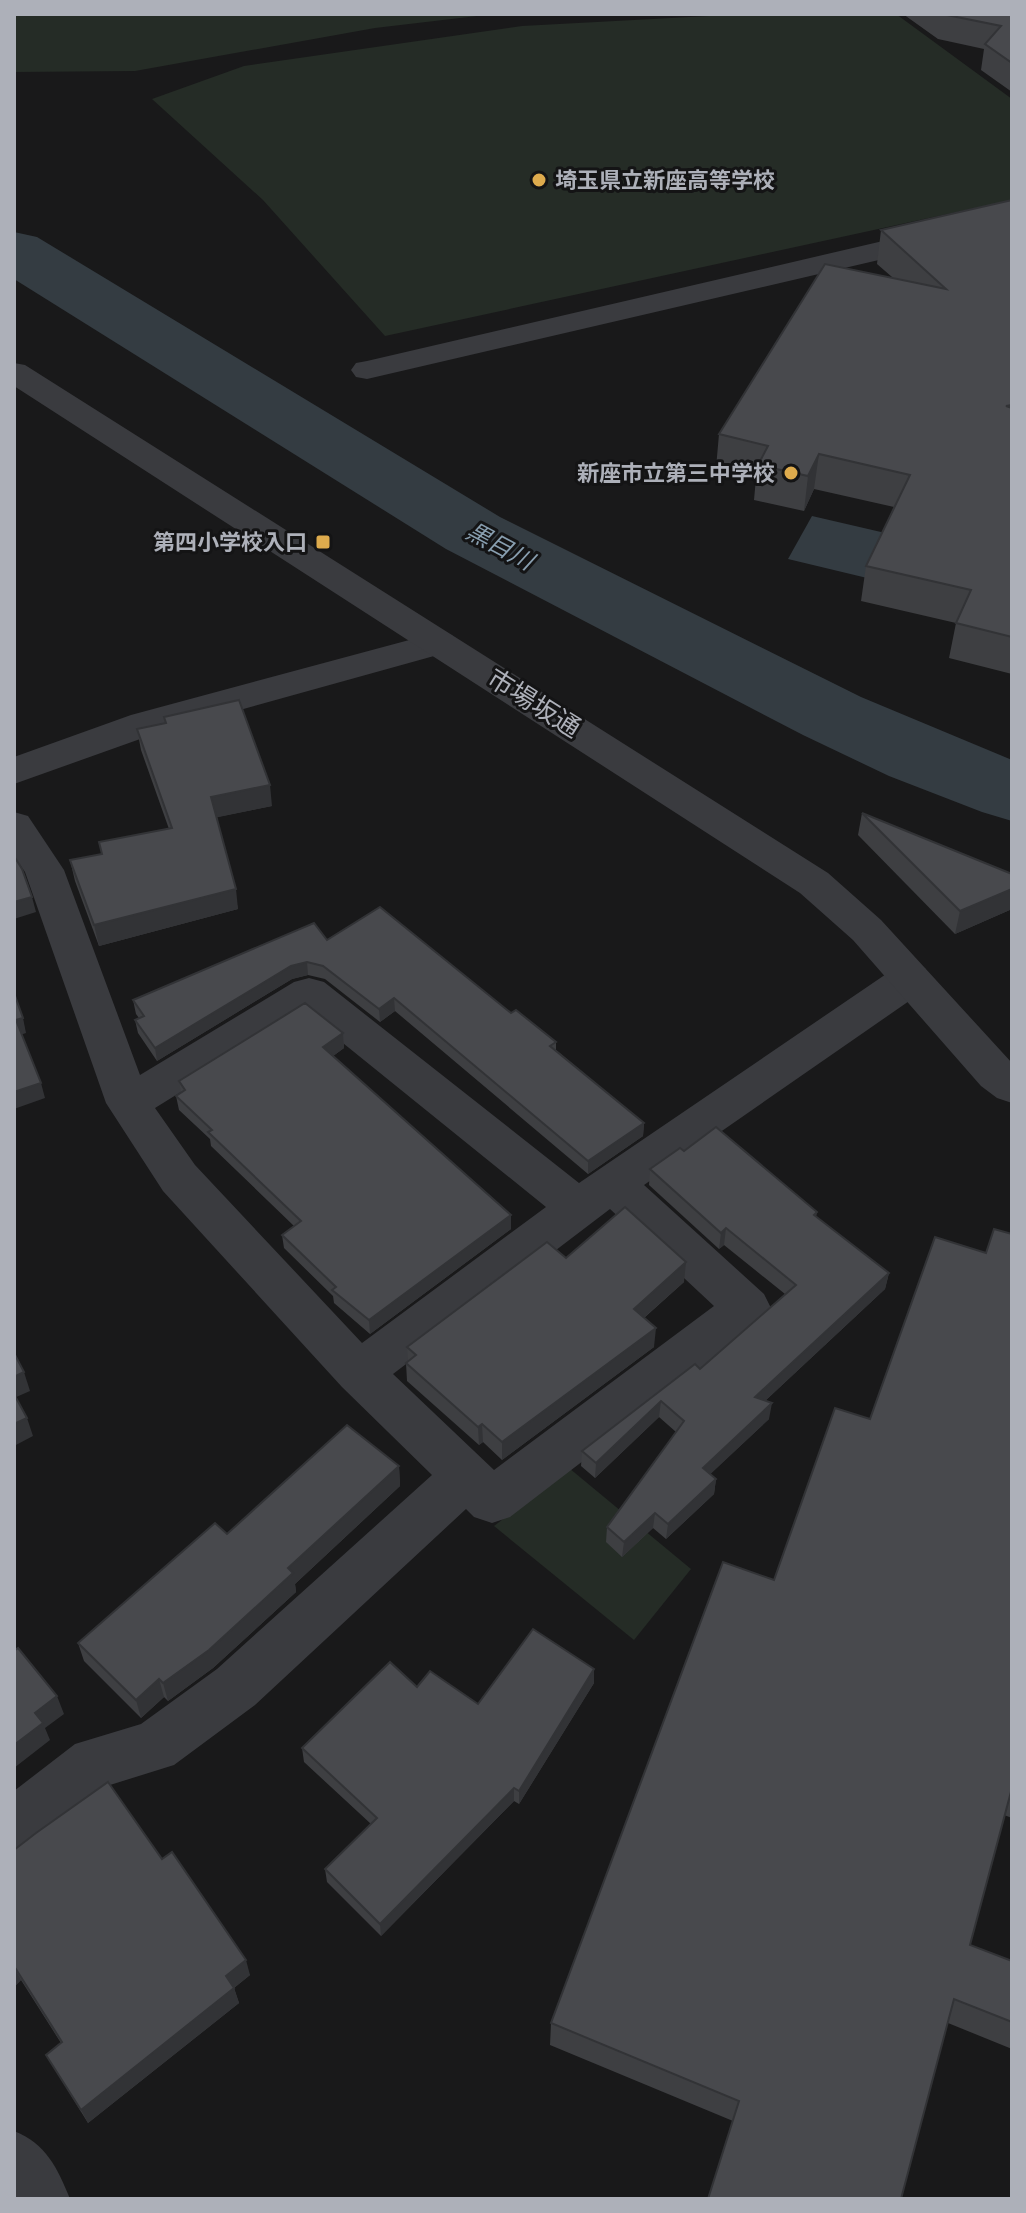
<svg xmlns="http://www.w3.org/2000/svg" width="1026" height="2213" font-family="Montserrat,'Noto Sans JP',sans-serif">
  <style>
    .green { fill: #252c26 }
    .water { fill: #343c42 }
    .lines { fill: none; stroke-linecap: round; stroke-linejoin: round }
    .river { fill: #343c42; fill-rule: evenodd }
    .minor { fill: #3a3b3f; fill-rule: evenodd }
    .tertiary { fill: #3a3b3f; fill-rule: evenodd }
    .wall { fill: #3e3f42 }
    .shaded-wall { fill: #323336 }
    .building { fill: #48494d; stroke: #323336; stroke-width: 2 }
    .poi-dot { fill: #deab4d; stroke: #141415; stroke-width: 3 }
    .labels { text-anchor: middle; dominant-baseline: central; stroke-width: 6; stroke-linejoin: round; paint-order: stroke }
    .far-poi-label { font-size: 22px; font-weight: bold; fill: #adb0b9; stroke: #141415; text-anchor: end }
    .far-water-label { font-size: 24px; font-style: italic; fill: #889eaf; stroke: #141415 }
    .street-label { font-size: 26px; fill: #adb0b9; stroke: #141415 }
  </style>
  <rect width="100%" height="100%" fill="#19191a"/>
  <g class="green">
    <polygon points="14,14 494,14 375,28 135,71 14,72"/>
    <polygon points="746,14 896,14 1012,99 1012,200 385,336 263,200 152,99 244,66 522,26"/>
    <polygon points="569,1468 691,1569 634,1640 494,1526"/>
  </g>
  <polygon class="water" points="812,516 963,551 942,596 788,559"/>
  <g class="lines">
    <polygon class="river" points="14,232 37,237 500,517 861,697 1012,760 1012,821 982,812 889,776 803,735 446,549 14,279"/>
    <g class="minor">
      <polygon points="1012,211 1012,229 367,379 356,377 351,370 356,363 367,361"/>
      <polygon points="439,632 452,635 457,643 452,651 157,733 14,784 14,757 131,715"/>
      <path d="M14 812 28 816 64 870 140 1075 294 982 309 978 324 982 579 1183 895 968 910 964 925 968 931 979 925 990 644 1185 764 1294 771 1308 764 1322 510 1517 492 1523 474 1517 466 1509 255 1705 174 1765 110 1785 34 1846 14 1854V1791L75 1744 141 1724 217 1669 432 1475 342 1387 163 1191 106 1103 25 872 14 856ZM307 1014 546 1207 362 1343 195 1165 155 1108ZM610 1209 714 1306 494 1470 393 1374Z"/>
      <path d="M14 2131C46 2144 57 2167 70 2199H14Z"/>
    </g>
    <polygon class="tertiary" points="14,363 25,365 828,873 881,920 1012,1063 1012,1103 997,1098 981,1086 853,940 800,893 14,386"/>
  </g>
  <g class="wall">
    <polygon points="903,14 1012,14 1012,92 981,70 984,49 938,39"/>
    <polygon points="1012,200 1012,674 949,658 956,623 861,601 866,566 894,507 814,489 804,511 754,500 756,478 716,468 719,434 892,277 877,264 881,230"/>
    <polygon points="164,717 272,806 217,817 238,909 99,946 75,881 70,860 101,854 169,829 141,750 137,729 165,723"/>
    <polygon points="862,813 1012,874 1012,909 955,934 858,835"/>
    <polygon points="327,940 511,1013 556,1042 556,1050 644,1123 643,1136 588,1174 395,1011 380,1022 325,979 308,975 292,979 157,1061 138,1033 135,1020 139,1018 136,1014 133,1000"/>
    <polygon points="343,1033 344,1048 333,1056 511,1229 370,1334 334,1303 333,1296 284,1248 282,1235 294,1226 211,1146 210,1139 179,1110 176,1096 181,1093 179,1081"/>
    <polygon points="684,1151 817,1212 816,1217 889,1273 885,1289 765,1401 769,1419 710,1474 716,1479 714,1494 666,1539 653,1528 622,1557 606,1542 607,1527 676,1432 659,1417 595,1478 581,1466 582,1451 700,1369 785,1294 724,1245 719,1249 649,1185 650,1169"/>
    <polygon points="1012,1234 1012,1818 1004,1815 970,1945 1012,1961 1012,2049 948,2023 733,2121 550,2045 551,2023 774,1580 870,1419 986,1253"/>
    <polygon points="566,1258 684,1282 644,1318 654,1347 502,1460 483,1442 479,1445 407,1381 406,1363 408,1361 407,1347"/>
    <polygon points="399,1466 400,1486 295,1584 296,1592 213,1668 168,1701 164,1697 141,1718 84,1661 78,1643 227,1534"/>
    <polygon points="594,1669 594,1683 519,1804 514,1801 381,1936 327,1882 325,1869 371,1824 304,1762 302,1748 417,1687 478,1704"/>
    <polygon points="14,1850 162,1859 250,1975 234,1988 239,2003 88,2123 46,2055 61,2043 21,1980 14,1987"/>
  </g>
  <g class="shaded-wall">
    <polygon points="819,454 814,489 804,511 808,476"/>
    <polygon points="270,785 272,806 214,818 211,797"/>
    <polygon points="236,889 238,909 99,946 94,925"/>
    <polygon points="1012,889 1012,909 955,934 960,911"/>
    <polygon points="32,897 36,912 14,919 14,902"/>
    <polygon points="307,962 308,975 292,979 157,1061 155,1048 291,966"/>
    <polygon points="394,998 395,1011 380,1022 379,1009"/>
    <polygon points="23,1018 26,1033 20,1035 16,1020"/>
    <polygon points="343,1033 344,1048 325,1062 323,1047"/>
    <polygon points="41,1083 45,1098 14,1109 14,1092"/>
    <polygon points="644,1123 643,1136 588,1174 588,1161"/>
    <polygon points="511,1215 511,1229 370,1334 369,1320"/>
    <polygon points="726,1228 724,1245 719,1249 721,1233"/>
    <polygon points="686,1262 684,1282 632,1328 634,1309"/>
    <polygon points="889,1273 885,1289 752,1413 755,1397"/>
    <polygon points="656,1328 654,1347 502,1460 502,1442"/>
    <polygon points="24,1372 30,1391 14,1398 14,1377"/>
    <polygon points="661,1401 659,1417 595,1478 596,1463"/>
    <polygon points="772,1403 769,1419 701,1483 703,1468"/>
    <polygon points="27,1418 33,1436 14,1446 14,1424"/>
    <polygon points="482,1424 483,1442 479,1445 478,1427"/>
    <polygon points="399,1466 400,1486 295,1584 296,1592 213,1668 168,1701 163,1683"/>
    <polygon points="716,1479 714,1494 666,1539 668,1524"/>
    <polygon points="655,1513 653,1528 622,1557 624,1542"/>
    <polygon points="594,1669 594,1683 519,1804 519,1791"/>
    <polygon points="159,1679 164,1697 141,1718 136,1700"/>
    <polygon points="57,1696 64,1714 45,1728 50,1740 14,1768 14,1745 35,1713"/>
    <polygon points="514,1788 514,1801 381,1936 380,1924"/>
    <polygon points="246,1960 250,1975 230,1991 226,1976"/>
    <polygon points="14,1967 21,1980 14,1987"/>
    <polygon points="234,1988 239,2003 88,2123 81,2110"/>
  </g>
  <g class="building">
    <polygon points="942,14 1012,14 1012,63 985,44 1001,26"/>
    <polygon points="1012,200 1012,405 1006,406 1012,408 1012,637 956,623 971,590 866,566 910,475 819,454 808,476 758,465 768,446 719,434 825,264 946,289 881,230"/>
    <polygon points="239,700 270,785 211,797 236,889 94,925 70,860 102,854 99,842 172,828 137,729 166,723 164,717"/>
    <polygon points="862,813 1012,874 1012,889 960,911"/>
    <polygon points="14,856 22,869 32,897 14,902"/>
    <polygon points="380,907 511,1013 516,1010 556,1042 550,1046 644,1123 588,1161 394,998 379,1009 323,966 307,962 291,966 155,1048 135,1020 144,1016 133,1000 314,923 327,940"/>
    <polygon points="14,993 23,1018 16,1020 41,1083 14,1092"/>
    <polygon points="305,1003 343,1033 323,1047 511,1215 369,1320 332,1290 336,1287 282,1235 301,1221 208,1132 212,1130 176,1096 185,1090 179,1081"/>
    <polygon points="716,1127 817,1212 814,1215 889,1273 755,1397 772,1403 703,1468 716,1479 668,1524 655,1513 624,1542 607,1527 684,1421 661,1401 596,1463 582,1451 695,1364 700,1369 796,1285 726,1228 721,1233 650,1169 680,1148 684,1151"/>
    <polygon points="625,1207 686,1262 634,1309 656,1328 502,1442 482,1424 478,1427 406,1363 416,1355 407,1347 547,1242 566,1258"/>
    <polygon points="994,1229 1012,1234 1012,1788 970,1945 1012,1961 1012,2022 954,1999 901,2199 708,2199 739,2101 551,2023 723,1562 774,1580 835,1408 870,1419 935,1237 986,1253"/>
    <polygon points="14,1353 24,1372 14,1377"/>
    <polygon points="14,1394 27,1418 14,1424"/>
    <polygon points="347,1425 399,1466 288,1568 293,1573 209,1650 163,1683 159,1679 136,1700 78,1643 215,1523 227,1534"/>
    <polygon points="533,1629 594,1669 519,1791 514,1788 380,1924 325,1869 377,1818 302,1748 390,1662 417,1687 430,1671 478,1704"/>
    <polygon points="18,1648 57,1696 35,1713 43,1723 14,1745 14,1651"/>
    <polygon points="108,1782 162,1859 172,1852 246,1960 226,1976 234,1988 81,2110 46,2055 62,2042 14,1966 14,1850 36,1833"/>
  </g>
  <g class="poi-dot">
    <circle cx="539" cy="180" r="8"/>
    <circle cx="791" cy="473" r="8"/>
    <rect x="315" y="534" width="16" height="16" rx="4"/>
  </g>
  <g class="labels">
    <g class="far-poi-label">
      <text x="555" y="180" text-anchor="start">埼玉県立新座高等学校</text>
      <text x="775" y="473">新座市立第三中学校</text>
      <text x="307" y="542">第四小学校入口</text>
    </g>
    <g class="far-water-label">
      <text transform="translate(500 546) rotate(28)">黒目川</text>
    </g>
    <g class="street-label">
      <text transform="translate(534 703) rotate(32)">市場坂通</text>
    </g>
  </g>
  <rect width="1026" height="2213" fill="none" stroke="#adb0b9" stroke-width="32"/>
</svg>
